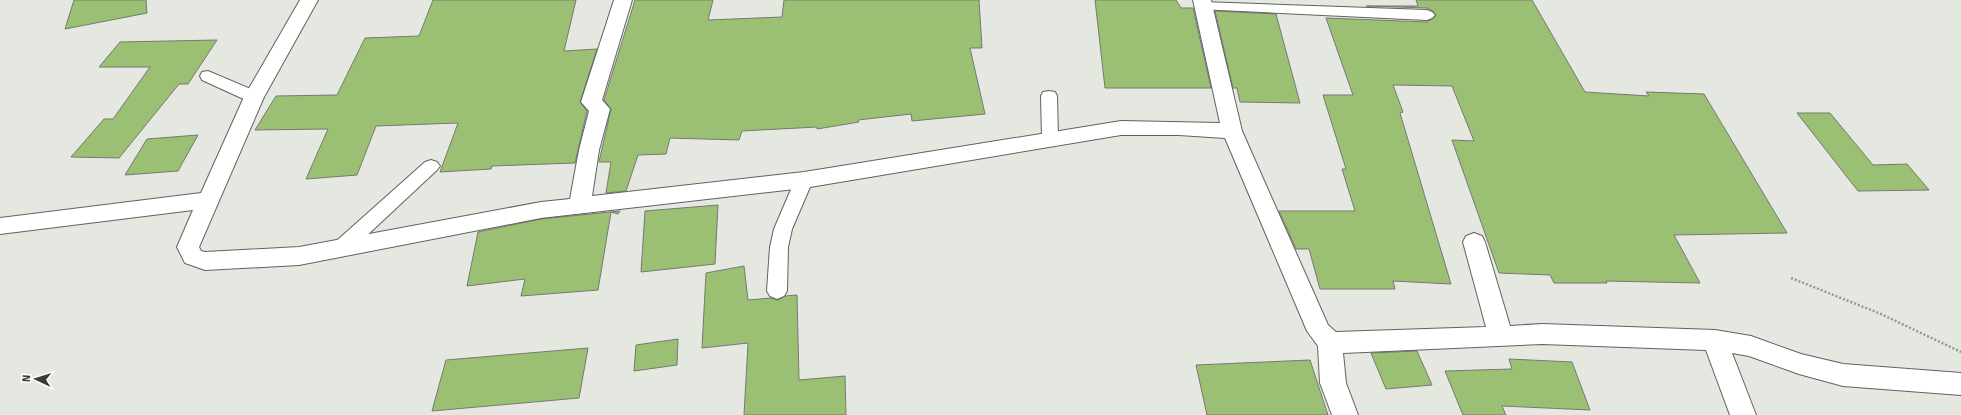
<svg xmlns="http://www.w3.org/2000/svg" width="1961" height="415" font-family="'Fira Sans',sans-serif">
  <style>
    .building { fill: #9cc073; stroke: #767973 }
    .lines { fill: none; stroke-linecap: round; stroke-linejoin: round }
    .lane-casing { stroke: #60635d; stroke-width: 2 }
    .street-casing { stroke: #60635d; stroke-width: 2 }
    .path { stroke: #959893; stroke-width: 2.5; stroke-dasharray: 2 2; stroke-linecap: butt }
    .lane { fill: #fff; fill-rule: evenodd }
    .street { fill: #fff; fill-rule: evenodd }
  </style>
  <rect width="100%" height="100%" fill="#e4e8e1"/>
  <g class="building">
    <polygon points="74,0 146,0 147,13 65,29"/>
    <polygon points="433,0 576,0 564,51 597,49 580,102 587,111 575,163 492,166 491,169 440,172 458,123 376,126 357,175 306,179 328,129 255,130 276,96 337,95 365,38 419,36"/>
    <polygon points="635,0 713,0 708,20 782,17 784,0 979,0 982,48 970,48 985,114 912,121 911,114 858,120 859,122 817,129 817,127 742,131 739,140 670,138 666,154 638,155 626,191 606,193 611,162 599,162 611,109 604,100"/>
    <polygon points="1095,0 1176,0 1181,8 1193,8 1211,88 1105,88"/>
    <polygon points="1416,0 1532,0 1585,92 1649,96 1646,92 1704,94 1787,233 1674,235 1700,283 1606,281 1607,283 1554,283 1550,275 1499,273 1452,140 1474,141 1452,86 1393,85 1403,112 1400,113 1451,284 1393,281 1395,289 1320,289 1309,249 1296,249 1279,211 1355,211 1342,169 1346,169 1323,95 1353,95 1326,18 1427,22 1436,16 1433,11 1427,8 1366,6 1418,6"/>
    <polygon points="1215,11 1276,14 1300,103 1240,102 1237,88 1233,88"/>
    <polygon points="217,40 188,84 179,84 119,158 71,157 104,119 113,119 150,67 99,67 120,42"/>
    <polygon points="1797,113 1830,113 1873,165 1907,164 1929,190 1858,191"/>
    <polygon points="198,135 178,171 125,175 147,139"/>
    <polygon points="718,205 715,264 641,272 645,211"/>
    <polygon points="620,211 618,214 611,212 598,290 521,296 525,279 467,286 478,232 541,219"/>
    <polygon points="744,266 748,300 771,298 778,300 785,296 797,295 799,380 845,376 846,415 744,415 748,343 702,348 706,273"/>
    <polygon points="678,339 677,365 634,371 636,345"/>
    <polygon points="588,348 579,398 432,411 446,360"/>
    <polygon points="1417,351 1432,385 1386,389 1371,353"/>
    <polygon points="1509,359 1572,362 1590,410 1502,406 1506,415 1463,415 1445,371 1512,369"/>
    <polygon points="1310,360 1328,415 1207,415 1196,365"/>
  </g>
  <g class="lines">
    <g class="lane-casing">
      <g id="lane">
        <polygon points="1203,2 1427,10 1432,12 1435,15 1432,18 1427,20 1198,9 1196,6 1198,3"/>
        <polygon points="208,71 260,93 262,97 260,101 254,102 248,101 202,80 200,76 202,72"/>
        <polygon points="1049,91 1055,92 1057,96 1058,139 1056,143 1050,145 1044,143 1042,139 1041,96 1043,92"/>
        <polygon points="431,160 437,162 440,166 437,170 347,254 340,256 333,254 331,249 333,244 425,162"/>
        <polygon points="804,174 810,176 813,180 792,229 788,247 787,291 784,296 777,299 770,296 767,291 770,247 774,229 795,180 798,176"/>
      </g>
    </g>
    <g class="street-casing">
      <polygon id="street" points="300,0 318,0 264,97 199,247 201,251 205,252 299,247 541,202 570,199 579,150 589,111 581,102 614,0 632,0 602,100 610,109 599,150 592,196 804,172 1121,121 1220,123 1193,0 1211,0 1242,131 1328,325 1336,332 1486,327 1463,242 1466,236 1474,233 1482,236 1485,242 1510,326 1542,324 1715,330 1751,336 1801,354 1843,364 1961,373 1961,395 1843,386 1799,374 1749,356 1732,353 1756,415 1730,415 1706,350 1542,344 1343,353 1346,383 1358,415 1332,415 1320,383 1318,346 1307,331 1225,138 1179,135 1121,135 804,188 541,218 299,265 205,270 185,263 177,247 193,210 0,234 0,218 201,193 244,97"/>
    </g>
    <polyline class="path" points="1791,278 1881,314 1961,352"/>
    <use href="#lane" class="lane"/>
    <use href="#street" class="street"/>
  </g>
  <g transform="translate(36 379) rotate(274)" stroke="#ffffff" stroke-width="3" paint-order="stroke">
  <path d="M0-3L7 15L0 10L-7 15Z" fill="#393a38"/>
  <text y="-6" font-size="11" font-weight="bold" text-anchor="middle" fill="#393a38">N</text>
  </g>
</svg>
